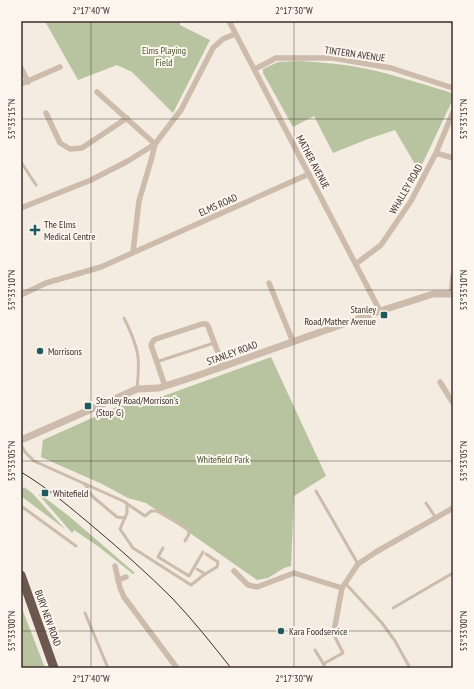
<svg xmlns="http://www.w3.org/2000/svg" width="474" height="689" font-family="'PT Sans Narrow',sans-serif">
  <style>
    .green { fill: #b8c4a0 }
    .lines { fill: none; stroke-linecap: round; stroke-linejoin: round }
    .service { stroke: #cdbbac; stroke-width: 3 }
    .minor { stroke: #cdbbac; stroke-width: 5.5 }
    .tertiary { stroke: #cdbbac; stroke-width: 7 }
    .trunk { stroke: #6c584f; stroke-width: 9 }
    .tram { stroke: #3b302b; stroke-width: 1 }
    .ticks { fill: none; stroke: #3b302b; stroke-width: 1; stroke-opacity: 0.45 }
    .poi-dot { fill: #1f5a5e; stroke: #fbf5ee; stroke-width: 1.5 }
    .labels { text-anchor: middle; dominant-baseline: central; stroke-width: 4; stroke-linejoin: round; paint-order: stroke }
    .park-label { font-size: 10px; fill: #4a5a2e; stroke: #fbf5ee }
    .street-label { font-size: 10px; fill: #3b302b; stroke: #fbf5ee }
    .poi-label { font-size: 10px; fill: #3b302b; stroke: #fbf5ee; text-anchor: start }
    .neatline { fill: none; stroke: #3b302b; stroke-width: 1.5 }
    .ticks-label { font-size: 10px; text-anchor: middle; fill: #3b302b }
  </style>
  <rect width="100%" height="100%" fill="#f4ebe1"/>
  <g class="green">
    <polygon points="42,21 180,21 180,25 210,40 173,113 132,72 117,65 78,80 46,23"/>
    <path d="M299 61C315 62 330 63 345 65 381 70 415 82 449 92L453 94V99L419 171 395 130 368 139 333 153 314 116 293 127 263 73V69L278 62Z"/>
    <polygon points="271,357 326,476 294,496 291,566 284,568 268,578 257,580 187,531 146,503 128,498 102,484 41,457 43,440 141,396 158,398"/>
    <polygon points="24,487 32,493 65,529 21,496 21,492"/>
    <polygon points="40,494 70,517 135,573 133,574 99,547 74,530 72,533 39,495"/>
    <polygon points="21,606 45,668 21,668"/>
  </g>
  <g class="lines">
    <g class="service">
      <polyline points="21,162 36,185"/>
      <polyline points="450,294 452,275 453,275"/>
      <path d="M124 318C129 328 134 339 137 351 140 363 138 377 137 389"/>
      <polyline points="156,362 214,343"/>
      <polyline points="21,445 25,452 34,461 123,501 145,516 151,511 157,511 188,529 189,534 185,541"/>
      <polyline points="85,484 92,496 117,517 125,518"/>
      <polyline points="316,491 358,564"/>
      <polyline points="127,503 127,513 120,529 133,548 191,585 205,574 197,569"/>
      <polyline points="426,503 436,518"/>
      <polyline points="21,506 76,546"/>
      <polyline points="163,548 158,557 189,576 203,552"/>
      <polyline points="205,574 217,567 218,562 206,554"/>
      <polyline points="345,583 382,623 395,641 410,668"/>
      <polyline points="393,608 453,573"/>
      <polyline points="85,613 108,668"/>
      <polyline points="315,650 326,668"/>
      <polyline points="323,664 343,653 335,637 334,631"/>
    </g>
    <g class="minor">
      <polyline points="229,21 380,311"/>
      <polyline points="452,21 453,22"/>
      <polyline points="21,68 28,82"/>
      <polyline points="255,69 276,58 333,58 391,68 453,88"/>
      <polyline points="21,84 60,67"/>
      <polyline points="97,92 155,144"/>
      <polyline points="46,113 60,143 70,149 82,148 127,118"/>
      <polyline points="436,153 453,158"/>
      <polyline points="21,208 91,180 128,161 155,144 181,110 213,48 223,39 235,34"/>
      <polyline points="133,252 139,201 152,157 155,144"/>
      <polyline points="357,263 381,245 411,201 436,153 453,112"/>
      <polyline points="269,283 293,342"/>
      <polyline points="21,295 46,283 101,267 309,174"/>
      <polyline points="440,382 453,403"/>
      <polyline points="165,386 151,345 154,340 156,339 202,324 206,324 208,326 223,366"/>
      <polyline points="115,566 120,588 124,597 177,668"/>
      <polyline points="234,571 248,585 257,587 294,573 342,588"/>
      <polyline points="118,580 126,577"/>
      <polyline points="334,631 342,588 358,564 376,552 453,508"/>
    </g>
    <polyline class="tertiary" points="21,440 137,389 159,388 199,375 380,311 433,294 453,294"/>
    <polyline class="trunk" points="21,575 54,668"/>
    <path class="tram" d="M21 472C48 488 72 509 96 529 122 551 148 574 172 598 193 620 212 644 231 668"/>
  </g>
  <path class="ticks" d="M91 21V668M294 21V668M21 119H453M21 290H453M21 461H453M21 631H453"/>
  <g class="poi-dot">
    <path d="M33 224h4v4h4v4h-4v4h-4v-4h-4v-4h4z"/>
    <rect x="380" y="311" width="8" height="8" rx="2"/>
    <circle cx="40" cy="351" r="4"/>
    <rect x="84" y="402" width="8" height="8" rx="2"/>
    <rect x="41" y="489" width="8" height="8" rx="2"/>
    <circle cx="281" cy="631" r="4"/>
  </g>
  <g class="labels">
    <g class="park-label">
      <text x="164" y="50">Elms Playing<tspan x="164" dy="12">Field</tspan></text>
      <text x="223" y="459">Whitefield Park</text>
    </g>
    <g class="street-label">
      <text transform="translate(355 54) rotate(8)">TINTERN AVENUE</text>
      <text transform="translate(313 162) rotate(62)">MATHER AVENUE</text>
      <text transform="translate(406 189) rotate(-60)">WHALLEY ROAD</text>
      <text transform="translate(218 205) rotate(-24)">ELMS ROAD</text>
      <text transform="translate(232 353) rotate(-20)">STANLEY ROAD</text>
      <text transform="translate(48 618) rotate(70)">BURY NEW ROAD</text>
    </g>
    <g class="poi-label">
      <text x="44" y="224">The Elms<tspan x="44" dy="12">Medical Centre</tspan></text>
      <text x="376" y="309" text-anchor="end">Stanley<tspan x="376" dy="12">Road/Mather Avenue</tspan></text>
      <text x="48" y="351">Morrisons</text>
      <text x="96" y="400">Stanley Road/Morrison's<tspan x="96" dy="12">(Stop G)</tspan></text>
      <text x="53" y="493">Whitefield</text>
      <text x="289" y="631">Kara Foodservice</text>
    </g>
  </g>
  <rect width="474" height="689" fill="none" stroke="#fbf5ee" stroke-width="44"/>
  <rect x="22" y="22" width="430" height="645" class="neatline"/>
  <g class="ticks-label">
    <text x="91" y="14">2°17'40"W</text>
    <text x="294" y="14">2°17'30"W</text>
    <text transform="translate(11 119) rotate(-90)" y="4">53°33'15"N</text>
    <text transform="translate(463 119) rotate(-90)" y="4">53°33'15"N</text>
    <text transform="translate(11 290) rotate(-90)" y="4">53°33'10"N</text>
    <text transform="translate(463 290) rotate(-90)" y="4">53°33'10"N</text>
    <text transform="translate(11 461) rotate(-90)" y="4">53°33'05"N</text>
    <text transform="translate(463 461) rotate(-90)" y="4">53°33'05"N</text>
    <text transform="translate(11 631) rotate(-90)" y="4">53°33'00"N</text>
    <text transform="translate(463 631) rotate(-90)" y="4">53°33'00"N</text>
    <text x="91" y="682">2°17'40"W</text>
    <text x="294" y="682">2°17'30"W</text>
  </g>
</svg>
